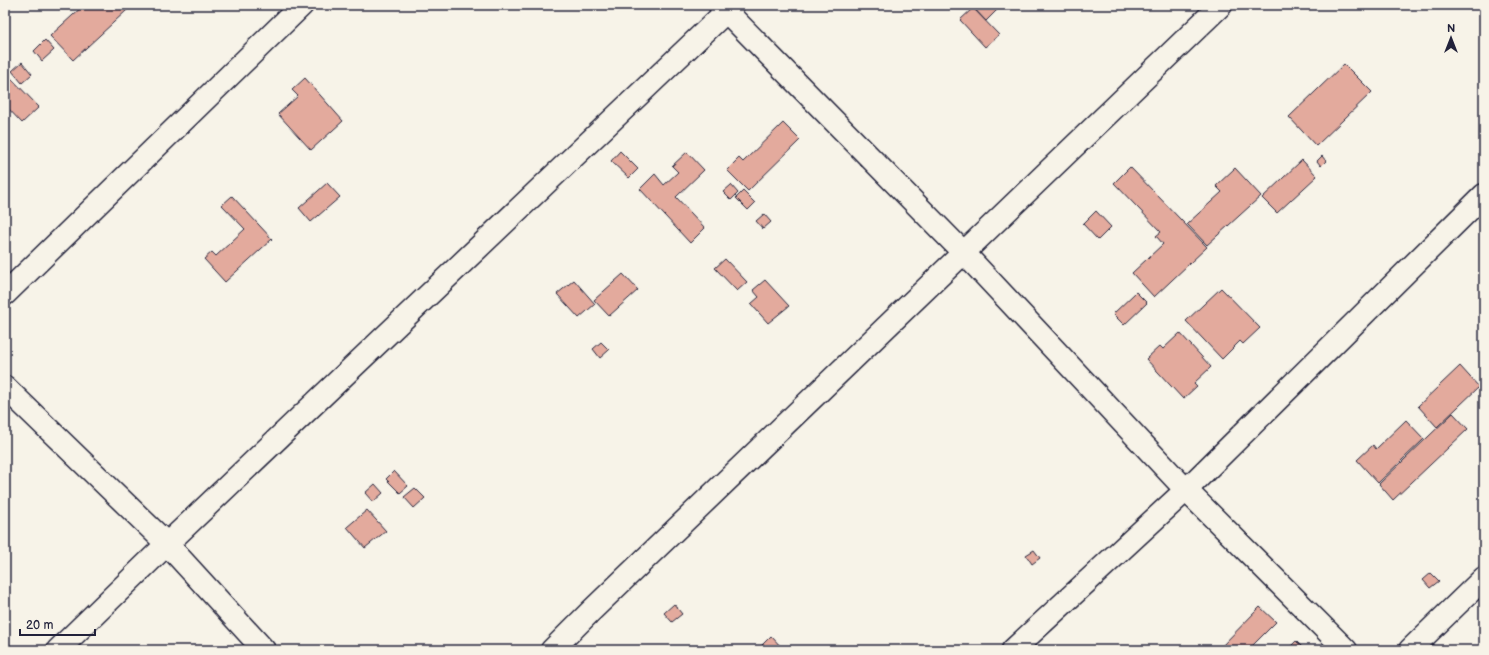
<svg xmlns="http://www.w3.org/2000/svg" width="1489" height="655" font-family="'Balsamiq Sans',sans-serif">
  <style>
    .building { fill: #e3aa9d; stroke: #22223b }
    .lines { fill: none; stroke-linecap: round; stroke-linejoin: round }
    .minor-casing { stroke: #22223b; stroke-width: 25 }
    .minor { stroke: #f7f3e8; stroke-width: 22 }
  </style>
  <rect width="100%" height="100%" fill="#f7f3e8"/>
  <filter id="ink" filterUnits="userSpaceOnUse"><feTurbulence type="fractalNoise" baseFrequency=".025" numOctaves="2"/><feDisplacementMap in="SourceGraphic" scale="8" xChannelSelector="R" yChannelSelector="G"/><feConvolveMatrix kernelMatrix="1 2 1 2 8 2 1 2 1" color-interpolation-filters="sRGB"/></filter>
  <g filter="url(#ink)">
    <g class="building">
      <polygon points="84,5 122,5 127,10 73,60 50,36"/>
      <polygon points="971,5 998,5 1000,7 986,21"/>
      <polygon points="973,8 999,35 985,47 960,20"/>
      <polygon points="45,40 54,50 42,61 34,51"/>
      <polygon points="22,62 32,74 22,83 12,71"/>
      <polygon points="1344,64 1372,92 1316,146 1289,117"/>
      <polygon points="8,75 39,107 22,123 5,105 5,79"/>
      <polygon points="305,78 343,121 311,150 278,114 298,96 292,90"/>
      <polygon points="783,123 800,140 748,191 727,170 739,158 743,162"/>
      <polygon points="620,151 638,169 629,178 611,161"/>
      <polygon points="687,152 704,170 676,197 705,228 690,243 640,189 655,174 664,185 678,172 672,166"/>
      <polygon points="1322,156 1326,161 1321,166 1317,161"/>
      <polygon points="1302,160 1317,176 1277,213 1262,198"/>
      <polygon points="1130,167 1207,247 1154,297 1132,273 1163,244 1156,236 1161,232 1114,183"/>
      <polygon points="1235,168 1261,196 1207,245 1187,224 1222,192 1216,186"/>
      <polygon points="327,183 340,197 311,222 299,208"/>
      <polygon points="731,185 738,193 731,200 723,192"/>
      <polygon points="743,191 755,203 748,210 736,198"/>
      <polygon points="232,196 272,239 225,282 204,259 212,252 216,256 245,229 222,205"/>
      <polygon points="1096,211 1111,227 1098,240 1083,224"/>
      <polygon points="764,214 771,222 763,229 756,221"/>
      <polygon points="725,259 747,282 737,291 715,268"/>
      <polygon points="623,274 638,290 609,316 594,300"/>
      <polygon points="574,280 595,304 579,318 557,294"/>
      <polygon points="765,280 789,306 768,323 751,304 759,297 753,290"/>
      <polygon points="1221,288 1260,328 1243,344 1240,341 1222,359 1186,321"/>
      <polygon points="1136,292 1147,303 1124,325 1113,314"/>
      <polygon points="1180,333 1211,367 1194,383 1197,386 1183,399 1146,359 1160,346 1163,349"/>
      <polygon points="601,342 609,350 600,358 593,349"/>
      <polygon points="1460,366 1479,387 1437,427 1418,406"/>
      <polygon points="1453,413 1468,429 1393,500 1379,484"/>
      <polygon points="1406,420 1424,439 1378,483 1357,460 1373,445 1376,449"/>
      <polygon points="394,471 408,486 400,493 386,479"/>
      <polygon points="375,484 383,493 373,502 365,493"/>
      <polygon points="415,488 425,498 414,508 404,497"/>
      <polygon points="367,510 386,531 365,548 347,527"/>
      <polygon points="1034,550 1040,558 1032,564 1026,555"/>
      <polygon points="1431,573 1439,581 1430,588 1423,580"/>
      <polygon points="674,604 682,614 672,622 664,613"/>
      <polygon points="1260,607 1276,622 1248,650 1218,650"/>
      <polygon points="771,636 784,650 757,650"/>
      <polygon points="1296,641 1305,650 1287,650"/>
    </g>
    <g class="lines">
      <g class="minor-casing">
        <g id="minor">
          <polyline points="720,5 963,252 1186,490 1346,650"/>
          <polyline points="5,294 302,5"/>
          <polyline points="5,387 167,544 264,650"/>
          <polyline points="58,650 167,544 733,5"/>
          <polyline points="552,650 590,612 1221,5"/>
          <polyline points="1013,650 1186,490 1484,195"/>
          <polyline points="1410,650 1484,578"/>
        </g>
      </g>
      <use href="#minor" class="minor"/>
    </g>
  </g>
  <rect width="1489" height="655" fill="none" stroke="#f7f3e8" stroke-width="20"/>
  <rect x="10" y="10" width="1469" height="635" fill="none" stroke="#22223b" stroke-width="1.5" filter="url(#ink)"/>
  <g transform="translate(1451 38)" stroke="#f7f3e8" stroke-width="3" paint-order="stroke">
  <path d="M0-3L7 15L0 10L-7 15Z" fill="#22223b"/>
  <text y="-6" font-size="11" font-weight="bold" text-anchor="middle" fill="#22223b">N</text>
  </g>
  <path d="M20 629v6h75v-6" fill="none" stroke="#22223b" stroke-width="2"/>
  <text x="26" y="629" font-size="12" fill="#22223b" stroke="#f7f3e8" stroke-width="3" paint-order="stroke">20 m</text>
</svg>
